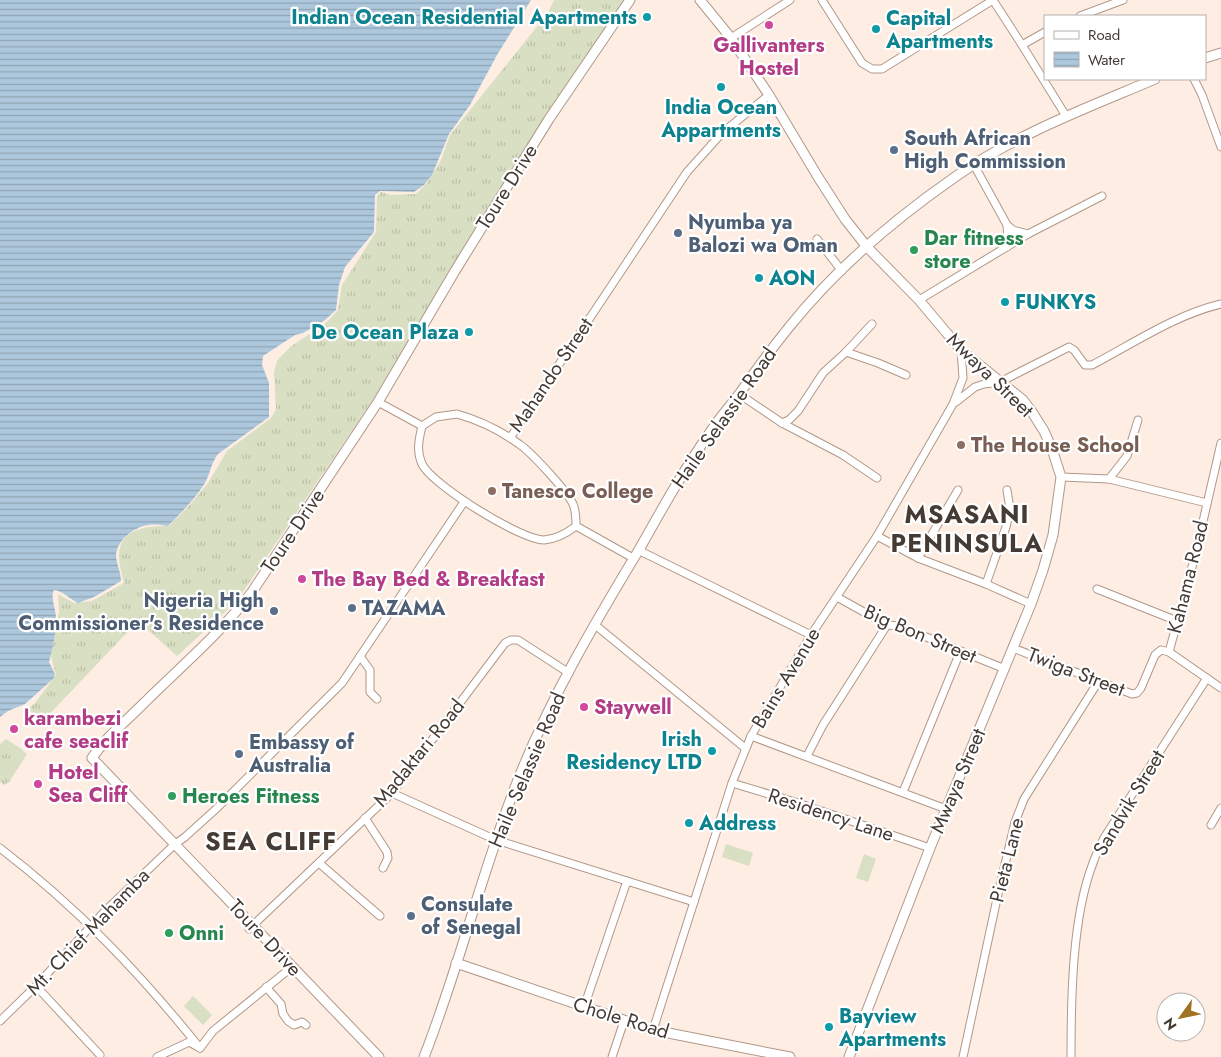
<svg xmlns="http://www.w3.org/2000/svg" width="1221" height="1057" font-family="Jost,sans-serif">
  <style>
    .grass { fill: url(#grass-tufts) }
    .pitch { fill: #d9dfc2 }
    .water { fill: url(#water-rules) }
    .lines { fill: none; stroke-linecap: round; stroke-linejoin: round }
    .minor-casing { stroke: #b19889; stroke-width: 9 }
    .tertiary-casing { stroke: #b19889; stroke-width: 11 }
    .minor { stroke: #fff; stroke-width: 7 }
    .tertiary { stroke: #fff; stroke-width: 9 }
    .culture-dot { fill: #0f9aa8; stroke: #fff; stroke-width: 2 }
    .hotel-dot { fill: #d1479c; stroke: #fff; stroke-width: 2 }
    .service-dot { fill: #5c6f8a; stroke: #fff; stroke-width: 2 }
    .leisure-dot { fill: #2e9e5b; stroke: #fff; stroke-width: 2 }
    .education-dot { fill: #8d6e63; stroke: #fff; stroke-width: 2 }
    .labels { text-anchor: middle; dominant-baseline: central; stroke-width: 4.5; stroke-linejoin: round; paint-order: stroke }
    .culture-label { font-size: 20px; font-weight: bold; fill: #0d838f; stroke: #fff; text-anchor: start }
    .hotel-label { font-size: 20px; font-weight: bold; fill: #b23c85; stroke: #fff; text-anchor: start }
    .service-label { font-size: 20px; font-weight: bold; fill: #4e5e75; stroke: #fff; text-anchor: start }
    .street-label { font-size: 20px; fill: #453b34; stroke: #fff }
    .leisure-label { font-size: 20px; font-weight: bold; fill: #27864d; stroke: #fff; text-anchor: start }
    .education-label { font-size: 20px; font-weight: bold; fill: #785e54; stroke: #fff; text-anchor: start }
    .district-label { font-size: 25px; font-weight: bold; letter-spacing: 1px; fill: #453b34; stroke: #fff }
  </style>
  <defs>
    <pattern id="grass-tufts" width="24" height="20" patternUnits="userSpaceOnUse" patternTransform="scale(1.25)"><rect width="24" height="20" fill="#d9dfc2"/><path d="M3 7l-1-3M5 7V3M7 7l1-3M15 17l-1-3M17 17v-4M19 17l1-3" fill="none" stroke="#bcc0a7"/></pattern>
    <pattern id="water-rules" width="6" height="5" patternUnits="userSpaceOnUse" patternTransform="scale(1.25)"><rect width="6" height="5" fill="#adc8dd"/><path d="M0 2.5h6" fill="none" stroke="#8fa4b4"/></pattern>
  </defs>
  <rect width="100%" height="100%" fill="#fdede3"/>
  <g class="grass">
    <path d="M554 0H625L527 145 375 397 236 602 177 656 138 621 42 722 28 709 35 703 56 675 51 656 59 611 58 594 74 603 92 601 124 583C122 574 119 565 119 556 119 528 147 526 169 526L189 506 208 483 227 451 271 418 276 409 274 372 277 361 290 347 326 323 338 310 342 285 376 232 377 197 381 192 391 195 416 194 427 183 441 160 450 135 548 13Z"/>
    <polygon points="6,739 23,750 23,751 27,754 9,782 4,785 0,782 0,744"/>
  </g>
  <g class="pitch">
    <polygon points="726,844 753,853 749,866 722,857"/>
    <polygon points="864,854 876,859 868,882 856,878"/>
    <polygon points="193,996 212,1015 203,1025 184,1006"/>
  </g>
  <path class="water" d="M0 0H531L497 55 470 105 449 134 432 175 424 185 414 192 380 191 375 195 374 232 345 267 339 285 336 310 325 320 303 333 295 335 263 356 262 365 269 383V417L218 454C211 463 210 474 205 483 195 499 181 513 168 526 161 525 154 524 148 525 134 527 117 540 116 555 116 563 121 572 121 581L94 597 78 603C70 599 61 590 54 590 50 598 56 609 56 618 56 633 53 648 49 662L55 674 54 678 25 704 8 711 0 717Z"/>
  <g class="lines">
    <g class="minor-casing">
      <g id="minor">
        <polyline points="822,0 862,63 872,69 882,69 993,0 1022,45 1066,116"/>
        <polyline points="1080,16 1123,0"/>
        <polyline points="731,38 790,0"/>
        <polyline points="1022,45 1045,32"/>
        <polyline points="1194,79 1202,95 1221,147"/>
        <polyline points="974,165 1007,225 1008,239 1007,247"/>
        <polyline points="1007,225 1013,230 1028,234"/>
        <polyline points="817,239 842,271"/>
        <polyline points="919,300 1028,234 1102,196"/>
        <polyline points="846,352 878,363 906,375"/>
        <polyline points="739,394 782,423 843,455 877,478"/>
        <polyline points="378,402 422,426"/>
        <path d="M956 402 975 387 984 384 1000 382 1069 347 1074 350 1085 365H1092C1134 343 1175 315 1221 304"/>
        <path d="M457 414C478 420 501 431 519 444 531 452 567 491 573 504 576 511 576 519 576 526 567 533 556 539 544 540 521 540 432 485 422 464 416 451 419 439 422 426L436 417Z"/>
        <polyline points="782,423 789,420 798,411 823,373 846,352 872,324"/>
        <polyline points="510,438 687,172 722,133 769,95"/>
        <polyline points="1061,477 1109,479 1207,503"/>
        <polyline points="1109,479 1127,456 1138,420"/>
        <polyline points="576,526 633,558"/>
        <polyline points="877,536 918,558 986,584 1031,604"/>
        <polyline points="638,550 811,635"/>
        <polyline points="918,558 958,490"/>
        <polyline points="986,584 1006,527 1010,509 1007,490"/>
        <polyline points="1097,589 1177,621"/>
        <polyline points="837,597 887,625 899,626 1005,669"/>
        <polyline points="594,624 745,748"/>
        <polyline points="1013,648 1132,694 1137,693 1141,688 1155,655 1161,650 1169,652 1221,688"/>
        <polyline points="1169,652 1196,552 1221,443"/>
        <polyline points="360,656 370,670 370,692 377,699"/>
        <polyline points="751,736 946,809"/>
        <polyline points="807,756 823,725 887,625"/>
        <polyline points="732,783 795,802 930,848"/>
        <polyline points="903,792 960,652"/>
        <polyline points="392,793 496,840 694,902"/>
        <polyline points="365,818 387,852 388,858 383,868"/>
        <polyline points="1211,825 1221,808"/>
        <path d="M0 848C77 907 139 972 200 1048"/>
        <polyline points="319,863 380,916"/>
        <polyline points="249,929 392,793 505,643 511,640 518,640 569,673"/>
        <polyline points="36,986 100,1055"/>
        <polyline points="266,987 281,1004 283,1014 288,1021 294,1025 302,1022 306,1025"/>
        <polyline points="584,1007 627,881"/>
        <polyline points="0,1021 36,986 104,912 175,844 185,837 216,809 342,683 464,502"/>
        <polyline points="653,1030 732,783 751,736 811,635 877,536 953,404 963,378 961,350"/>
        <polyline points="157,1057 189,1042 200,1048 213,1031 292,967"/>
        <polyline points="612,1057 624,1021"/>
        <polyline points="963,1057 998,894 1015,822 1024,799 1098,682"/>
        <path d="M1071 1057C1071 999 1072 917 1093 863 1096 854 1100 846 1104 838L1207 678"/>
      </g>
    </g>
    <g class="tertiary-casing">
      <g id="tertiary">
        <polyline points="700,0 731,38 769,95 818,177 845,219 867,247 919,300 961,350 1023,400 1032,412 1044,431 1052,449 1061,477 1053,535 1043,570 1031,604 930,848 849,1057"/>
        <polyline points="1205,58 1221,53"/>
        <polyline points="456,963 653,1030 790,1057"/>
        <path d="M379 1057 92 758C105 738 125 722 142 705 179 668 220 634 252 592L378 402 455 271 549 119 630 0"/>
        <path d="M424 1057C459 968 481 874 516 785 548 702 594 624 640 548 663 507 686 466 713 428 721 416 731 405 740 393 756 370 772 348 790 326 835 270 896 218 955 177 1016 134 1087 108 1155 79"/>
      </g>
    </g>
    <use href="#minor" class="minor"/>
    <use href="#tertiary" class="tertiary"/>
  </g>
  <g class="culture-dot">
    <circle cx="647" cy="17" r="5"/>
    <circle cx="876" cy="29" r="5"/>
    <circle cx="721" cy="87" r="5"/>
    <circle cx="759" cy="278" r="5"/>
    <circle cx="1005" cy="302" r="5"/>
    <circle cx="469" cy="332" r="5"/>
    <circle cx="712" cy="751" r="5"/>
    <circle cx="689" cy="823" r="5"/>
    <circle cx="829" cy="1027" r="5"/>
  </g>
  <g class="hotel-dot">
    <circle cx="769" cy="25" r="5"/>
    <circle cx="302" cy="579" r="5"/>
    <circle cx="584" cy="707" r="5"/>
    <circle cx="14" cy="729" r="5"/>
    <circle cx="38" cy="784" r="5"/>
  </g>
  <g class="service-dot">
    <circle cx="894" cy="150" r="5"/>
    <circle cx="678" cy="233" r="5"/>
    <circle cx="352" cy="608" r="5"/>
    <circle cx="274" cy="611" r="5"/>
    <circle cx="239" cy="754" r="5"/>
    <circle cx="411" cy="916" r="5"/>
  </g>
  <g class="leisure-dot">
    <circle cx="914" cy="250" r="5"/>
    <circle cx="172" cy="796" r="5"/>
    <circle cx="169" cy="933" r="5"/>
  </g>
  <g class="education-dot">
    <circle cx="961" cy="445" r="5"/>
    <circle cx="492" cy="491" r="5"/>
  </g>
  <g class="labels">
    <g class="culture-label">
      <text x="637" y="17" text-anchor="end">Indian Ocean Residential Apartments</text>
      <text x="886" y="18">Capital<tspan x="886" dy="23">Apartments</tspan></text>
      <text x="721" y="107" text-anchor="middle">India Ocean<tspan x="721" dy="23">Appartments</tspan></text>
      <text x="769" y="278">AON</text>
      <text x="1015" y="302">FUNKYS</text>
      <text x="459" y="332" text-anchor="end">De Ocean Plaza</text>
      <text x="702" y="739" text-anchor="end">Irish<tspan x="702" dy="23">Residency LTD</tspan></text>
      <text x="699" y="823">Address</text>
      <text x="839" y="1016">Bayview<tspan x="839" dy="23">Apartments</tspan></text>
    </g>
    <g class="hotel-label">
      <text x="769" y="45" text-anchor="middle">Gallivanters<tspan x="769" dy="23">Hostel</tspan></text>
      <text x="312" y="579">The Bay Bed &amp; Breakfast</text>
      <text x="594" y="707">Staywell</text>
      <text x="24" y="718">karambezi<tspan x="24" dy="23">cafe seaclif</tspan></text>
      <text x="48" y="772">Hotel<tspan x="48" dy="23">Sea Cliff</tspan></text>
    </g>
    <g class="service-label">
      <text x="904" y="138">South African<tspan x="904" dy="23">High Commission</tspan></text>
      <text x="688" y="222">Nyumba ya<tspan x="688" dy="23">Balozi wa Oman</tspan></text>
      <text x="264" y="600" text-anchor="end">Nigeria High<tspan x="264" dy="23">Commissioner's Residence</tspan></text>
      <text x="362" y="608">TAZAMA</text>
      <text x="249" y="742">Embassy of<tspan x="249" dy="23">Australia</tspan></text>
      <text x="421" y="904">Consulate<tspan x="421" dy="23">of Senegal</tspan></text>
    </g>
    <g class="street-label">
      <text transform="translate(507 187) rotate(-58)">Toure Drive</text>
      <text transform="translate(551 375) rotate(-56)">Mahando Street</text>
      <text transform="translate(990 375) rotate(44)">Mwaya Street</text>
      <text transform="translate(724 418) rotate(-55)">Haile Selassie Road</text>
      <text transform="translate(293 531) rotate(-56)">Toure Drive</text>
      <text transform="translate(1188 577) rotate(-76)">Kahama Road</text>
      <text transform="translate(920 634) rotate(23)">Big Bon Street</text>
      <text transform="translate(1076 672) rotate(21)">Twiga Street</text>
      <text transform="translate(786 678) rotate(-59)">Bains Avenue</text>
      <text transform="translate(419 753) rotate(-51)">Madaktari Road</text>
      <text transform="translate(527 770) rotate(-67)">Haile Selassie Road</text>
      <text transform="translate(958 781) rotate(-67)">Mwaya Street</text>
      <text transform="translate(1129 803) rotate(-59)">Sandvik Street</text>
      <text transform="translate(831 815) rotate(18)">Residency Lane</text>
      <text transform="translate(1007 860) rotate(-76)">Pieta Lane</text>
      <text transform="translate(88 932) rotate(-46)">Mt. Chief Mahamba</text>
      <text transform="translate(265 938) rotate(47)">Toure Drive</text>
      <text transform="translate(621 1018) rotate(17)">Chole Road</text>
    </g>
    <g class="leisure-label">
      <text x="924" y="238">Dar fitness<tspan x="924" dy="23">store</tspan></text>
      <text x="182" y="796">Heroes Fitness</text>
      <text x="179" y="933">Onni</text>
    </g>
    <g class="education-label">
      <text x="971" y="445">The House School</text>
      <text x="502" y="491">Tanesco College</text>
    </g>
    <g class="district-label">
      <text x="967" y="514">MSASANI<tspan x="967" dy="29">PENINSULA</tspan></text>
      <text x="271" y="841">SEA CLIFF</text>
    </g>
  </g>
  <rect x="1044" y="15" width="162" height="65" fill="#ffffff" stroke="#b5b1ae"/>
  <rect x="1054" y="31" width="25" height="8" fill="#ffffff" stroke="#b5b1ae"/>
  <text x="1088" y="40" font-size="15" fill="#453b34">Road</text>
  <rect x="1054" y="52" width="25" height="15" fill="url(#water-rules)" stroke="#b5b1ae"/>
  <text x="1088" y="65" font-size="15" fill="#453b34">Water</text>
  <g transform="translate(1181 1017) rotate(237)"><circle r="24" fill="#ffffff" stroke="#b5b1ae"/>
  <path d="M0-4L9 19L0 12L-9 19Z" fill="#a07224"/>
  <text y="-8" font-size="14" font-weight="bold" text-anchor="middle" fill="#453b34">N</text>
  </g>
</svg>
